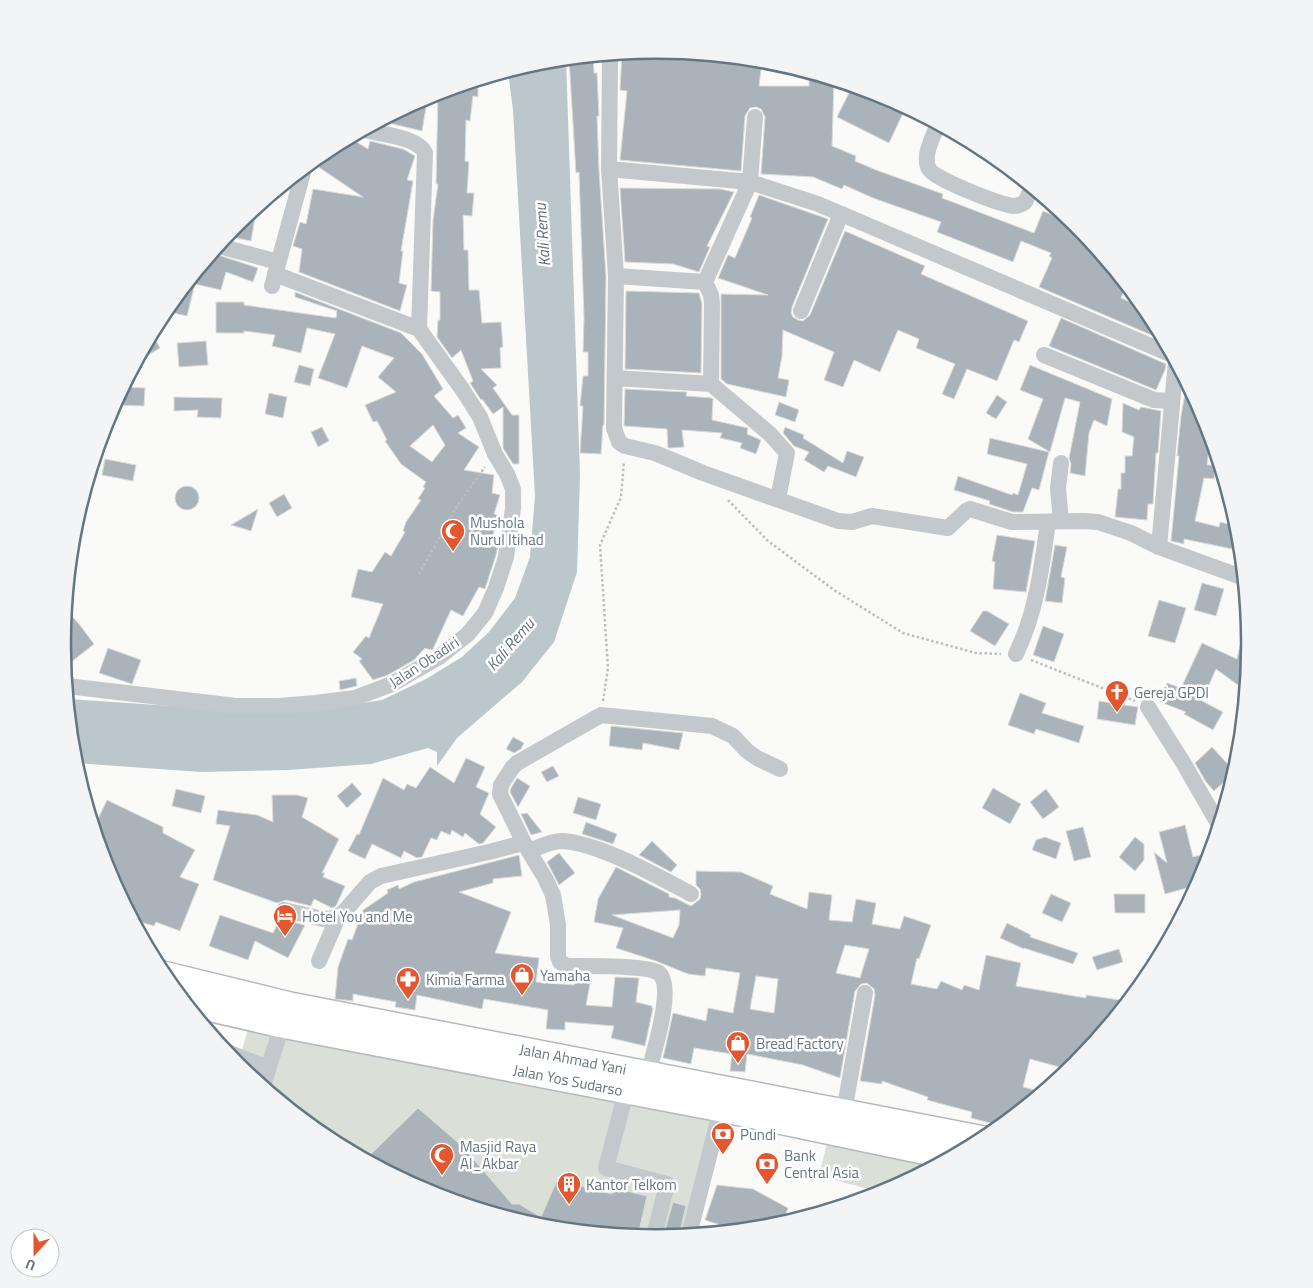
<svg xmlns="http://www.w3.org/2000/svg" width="1313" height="1288" font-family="'Titillium Web',sans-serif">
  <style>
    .green { fill: #dadfd7 }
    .water { fill: #bbc7cb }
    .building { fill: #aab3b9; stroke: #dcdcda; fill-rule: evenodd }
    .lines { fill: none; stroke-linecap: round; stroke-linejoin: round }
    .highway-casing { stroke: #b4b9bd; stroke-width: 28 }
    .path { stroke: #bbbfc2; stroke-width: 2.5; stroke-dasharray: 2.5 2.5; stroke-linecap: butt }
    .minor { stroke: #c3c8cc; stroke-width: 16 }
    .highway { stroke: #fff; stroke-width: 25 }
    .labels { text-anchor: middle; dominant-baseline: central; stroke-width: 5; stroke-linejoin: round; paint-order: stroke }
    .poi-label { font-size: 15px; fill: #657683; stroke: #fff; text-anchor: start }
    .street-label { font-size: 15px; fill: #657683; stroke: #fff }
    .water-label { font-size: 16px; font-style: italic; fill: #60757c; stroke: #fff }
    .rim { fill: none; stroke: #657683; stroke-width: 2.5 }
  </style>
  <rect width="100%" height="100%" fill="#fafaf8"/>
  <g class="green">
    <polygon points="260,985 725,1080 691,1235 656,1238 540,1227 429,1193 326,1138 238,1065"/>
    <polygon points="832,1123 965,1150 884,1193 819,1176"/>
  </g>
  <polygon class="water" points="566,59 580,475 577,572 554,642 522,682 457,738 437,766 437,752 428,748 371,764 288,770 201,772 75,763 68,699 231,710 330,708 382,700 426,679 462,657 489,632 515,598 530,557 535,496 513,110 508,71 541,61"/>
  <g class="building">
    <polygon points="622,53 630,53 762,62 759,86 809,86 809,78 834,80 832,146 856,156 855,161 876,170 943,194 942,198 1034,233 1043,211 1064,220 1066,215 1077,224 1127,285 1121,298 1146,309 1151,314 1163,340 1039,287 1052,258 1049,256 1051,253 1021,241 1013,262 937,232 941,222 873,198 844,185 842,189 813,177 761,174 765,117 761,109 756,107 750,108 745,116 741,171 620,160 627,91 620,90"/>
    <polygon points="593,56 594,73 597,73 599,116 597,116 599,170 606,276 604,425 603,425 601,454 580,453 583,406 580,406 583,376 588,376 588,352 583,352 584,318 579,172 576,173 569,59"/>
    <polygon points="478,80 478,97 473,96 470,121 466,120 465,161 469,162 467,193 474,193 472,216 463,215 464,250 468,250 469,290 479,290 482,323 501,322 503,347 500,348 501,368 481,369 497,385 493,388 512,415 519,415 519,464 513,464 503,448 503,407 493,414 482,399 481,400 470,383 473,381 461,350 452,358 437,337 438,320 440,320 440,292 431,291 433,220 438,184 436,184 438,92"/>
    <polygon points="852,87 885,102 887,97 906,107 889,143 837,117"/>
    <polygon points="428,96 422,131 380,121 409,106"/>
    <polygon points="350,138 368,149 370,141 403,149 415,156 407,180 413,181 401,251 403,251 399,283 407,285 400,311 299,272 302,249 293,246 300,222 306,224 313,189 363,197 311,162 327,150"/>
    <polygon points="620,188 720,189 734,192 707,246 710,247 699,272 673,264 625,262"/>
    <polygon points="759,195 828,219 792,307 791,313 793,317 798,320 803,321 810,315 845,231 925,266 921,274 1028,321 1019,342 1014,340 997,381 967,369 954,399 942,394 955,364 916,348 919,339 898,330 880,372 854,360 843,387 824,380 834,352 783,330 782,356 778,378 789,380 786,397 727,384 721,379 721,294 768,295 718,278 728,255 735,258 752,218 750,217"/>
    <polygon points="257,207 251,241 226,236 237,224"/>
    <polygon points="212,253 258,268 253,282 226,272 221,290 195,284 187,316 169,312 171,304"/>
    <polygon points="626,291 699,293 702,304 701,373 625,369"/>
    <path d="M295 292 401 333 422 354 443 389 434 396 453 418 458 415 466 428 458 433 479 447 464 470 494 475 492 493 500 495 494 514 500 516 490 542 498 545 496 555 485 589 479 587 463 616 451 610 433 649 431 650 425 648 414 660 388 675 373 680 359 661 362 659 353 652 366 636 369 638 383 604 351 597 358 569 372 572 385 552 391 556 405 532 403 531 406 522 421 500 418 499 425 488 423 487 426 482 401 464 385 441 387 440 377 421 373 422 365 405 396 392 378 377 394 358 362 346 347 388 318 378 335 334 307 328 301 353 272 346 275 335 244 331V333H216V302H244V305L336 318 337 311 295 297ZM433 425 445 445 432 462 410 446Z"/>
    <polygon points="1061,318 1166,364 1165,370 1156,390 1049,346"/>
    <polygon points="152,334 160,348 138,361 147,343"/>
    <polygon points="206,341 208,365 179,367 177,343"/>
    <polygon points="299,365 314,369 310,386 294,382"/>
    <polygon points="1030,365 1112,399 1107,426 1094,420 1089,433 1085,476 1070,473 1071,464 1069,458 1080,402 1065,398 1050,452 1028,439 1043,399 1020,390"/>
    <polygon points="1187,382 1205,417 1208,426 1206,442 1210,442 1207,465 1215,465 1214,479 1204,478 1195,521 1219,527 1220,522 1237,526 1232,549 1184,539 1184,544 1171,541 1179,456 1177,456 1181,416"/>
    <polygon points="124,387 145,388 144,406 114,405"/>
    <polygon points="625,389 687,392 686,396 712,398 713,399 712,420 748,428 747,434 761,440 756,454 740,448 742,443 720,438 722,433 682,430 684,447 670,448 668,448 667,429 624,426"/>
    <polygon points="269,393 287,397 283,418 265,414"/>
    <polygon points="997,395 1007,402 996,419 986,413"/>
    <polygon points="174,397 222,398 221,418 197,417 198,410 174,411"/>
    <polygon points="779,402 799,410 795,422 775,415"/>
    <polygon points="1123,403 1139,410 1141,407 1161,411 1158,453 1156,453 1153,504 1148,504 1147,520 1115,517 1118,489 1121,489 1121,473 1125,473 1125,456 1132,456 1134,437 1122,432"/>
    <polygon points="322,427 329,441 318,447 311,432"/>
    <polygon points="785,427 804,435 803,438 843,463 847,451 864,457 856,477 828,466 824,472 804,460 809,452 794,446 783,433"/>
    <polygon points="990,438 1049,452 1039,490 1032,488 1023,512 1013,512 989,504 990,501 954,490 958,476 1012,495 1013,493 1018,495 1027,464 987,454"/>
    <polygon points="105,459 136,465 133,481 102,475"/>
    <circle cx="187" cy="498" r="12"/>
    <polygon points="284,494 292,508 277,517 269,503"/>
    <polygon points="258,509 251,531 231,525"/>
    <polygon points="997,535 1035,541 1026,592 993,589 995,562 992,561"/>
    <polygon points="1055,545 1067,547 1061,577 1065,578 1062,603 1045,601"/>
    <polygon points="1202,583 1224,589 1216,616 1194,610"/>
    <polygon points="1159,600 1186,608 1175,643 1148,636"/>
    <polygon points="66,610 79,624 94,644 65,667 63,643"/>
    <polygon points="983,611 987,611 1009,624 995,646 970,631"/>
    <polygon points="1245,624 1249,624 1250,644 1246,691 1216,669 1202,701 1223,712 1213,730 1184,714 1186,712 1160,702 1167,683 1181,688 1202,643 1237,659"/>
    <polygon points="1043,626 1064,634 1054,662 1033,655"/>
    <polygon points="108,648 141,660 132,684 99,673"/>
    <polygon points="356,678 357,686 340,690 339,681"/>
    <polygon points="1020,693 1046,703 1042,713 1084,726 1079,743 1036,729 1034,734 1008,725"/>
    <polygon points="1099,701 1138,707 1135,725 1097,719"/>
    <polygon points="611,726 683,733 679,750 643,743 642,750 609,746"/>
    <polygon points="513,737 524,743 521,749 514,753 506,749"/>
    <polygon points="1212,747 1235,772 1214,791 1206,782 1195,763"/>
    <polygon points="466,758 485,767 476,787 489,793 480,814 496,827 483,843 479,844 465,833 463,837 452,830 450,835 441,831 437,840 431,838 422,857 417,858 404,851 401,858 372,844 365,859 348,851 357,834 359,835 383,778 404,790 407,784 416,788 430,767 454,783"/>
    <polygon points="553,766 559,776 547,782 541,772"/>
    <polygon points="517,778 530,786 518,807 510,792 511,788"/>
    <polygon points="352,783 362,794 347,808 337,796"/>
    <polygon points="993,788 1021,804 1010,824 982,808"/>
    <polygon points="176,789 205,796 201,813 172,806"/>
    <polygon points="1046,789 1059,807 1043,819 1030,802"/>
    <polygon points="272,795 297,795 308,798 302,817 339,839 322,873 325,873 323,877 345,886 336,906 332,908 314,899 311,906 286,900 277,903 213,880 230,826 216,824 218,810 257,815 273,822"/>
    <polygon points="578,797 601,804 596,820 573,813"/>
    <polygon points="107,800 163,827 163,833 195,850 180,877 199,884 180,931 156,922 154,926 134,920 108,871 91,816 98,819"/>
    <polygon points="527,813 542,832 531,835 521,814"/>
    <polygon points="586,822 617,834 613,844 582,834"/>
    <polygon points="1185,825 1193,857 1204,854 1207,866 1198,885 1165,894 1154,852 1167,863 1159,832"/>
    <polygon points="1083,827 1091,857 1074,861 1066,831"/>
    <polygon points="1045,837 1061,843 1056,859 1032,850 1036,840"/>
    <polygon points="1135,837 1144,844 1144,860 1135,871 1119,857"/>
    <polygon points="652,841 677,865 671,872 639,855"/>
    <polygon points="559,853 575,873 559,885 547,862"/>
    <polygon points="519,855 522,876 493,879 493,883 459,892 511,912 495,953 539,958 536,982 574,985 575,976 591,979 586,1005 612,1007 615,977 639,978 636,1002 652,1006 652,1008 653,1008 645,1046 611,1038 614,1026 565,1022 565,1030 546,1029 548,1010 484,999 482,1009 417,995 415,1010 395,1007 396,1002 353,994 353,1001 335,999 338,967 348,939 352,940 363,910 388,893 387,890 398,885 399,889 414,882"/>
    <path d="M616 867 669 894V897L675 898 691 906 700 899 701 894 700 889 696 885V871L741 872 773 886 770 894 807 909 809 892 832 895 829 920 852 922 856 899 876 903 872 924 900 929 904 916 931 925 919 959 917 958 911 984 937 989 941 981 962 990 964 985 979 990 986 955 1021 963 1016 986 1086 998V995L1120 1000 1117 1015 1076 1064 1070 1070 1030 1059 1023 1087 1042 1092 1001 1126 971 1118 972 1112 927 1100 928 1097 882 1081V1084L860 1081 875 995 874 989 867 983 861 984 855 991 840 1078 803 1065 747 1054 745 1072 730 1071 732 1054 694 1048 691 1064 663 1058 673 1013 706 1021 708 1008 733 1013 740 973 706 968 705 976 688 974 656 961 616 948 623 928 594 922 598 899ZM680 910 679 925 673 938 612 915ZM845 945 869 949 860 978 836 973ZM756 976 778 979 774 1013 750 1009Z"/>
    <polygon points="1051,894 1071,903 1062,922 1042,913"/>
    <polygon points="1114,894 1145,894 1145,913 1115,913"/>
    <polygon points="220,915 273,933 280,919 305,925 288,958 255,941 248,960 209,946"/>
    <polygon points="1007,923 1031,935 1030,937 1078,953 1073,964 1024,948 1024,949 1000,938"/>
    <polygon points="1119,949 1123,962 1097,970 1092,957"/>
    <polygon points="418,1108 462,1146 512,1204 519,1204 541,1217 557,1180 612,1194 614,1188 647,1196 638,1236 540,1227 429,1193 366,1159"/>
    <polygon points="717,1185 753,1189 788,1208 783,1223 772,1227 736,1230 705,1220"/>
    <polygon points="673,1202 686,1206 679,1236 663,1237"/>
  </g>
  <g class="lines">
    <g class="highway-casing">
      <g id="highway">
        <polyline points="163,974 290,1005 984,1139"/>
        <polyline points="186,1003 282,1025 721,1109 951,1157"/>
      </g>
    </g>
    <g class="path">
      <polyline points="728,500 768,541 834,590 903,633 976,653 1001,654"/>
      <polyline points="419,574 457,506 485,467"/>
      <polyline points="1031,660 1135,701"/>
      <polyline points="603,701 608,668 600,545 621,497 624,462"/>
    </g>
    <g class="minor">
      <polyline points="610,55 609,169 616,276 614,428 619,442 625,446 655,453 703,473 838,521 852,522 872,516 948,528 966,511 970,509 1012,522 1084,521 1098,522 1131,533 1159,547 1244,578"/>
      <path d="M938 124C933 137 922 156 929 169 934 179 1001 205 1014 206 1018 206 1022 204 1025 202L1032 188"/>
      <path d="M364 130C380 134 418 137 425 153L419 329"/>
      <polyline points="609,169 750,182 818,204 1172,355"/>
      <polyline points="219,246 278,262"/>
      <polyline points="616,276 705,282 711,295 712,304 711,384"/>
      <polyline points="705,282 750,182 755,117"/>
      <polyline points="272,286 304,169"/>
      <polyline points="801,311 841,214"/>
      <polyline points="1044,355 1154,400 1172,401"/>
      <polyline points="615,378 711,384 770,434 787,453 778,499"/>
      <polyline points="1061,463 1058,488 1061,521"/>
      <polyline points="1159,547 1176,361"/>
      <path d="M1016 654C1036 613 1042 567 1048 522"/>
      <polyline points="67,686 236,706 279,706 316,703 355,698 392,684 439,657 468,634 485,613 496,588 506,557 513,508 513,489 507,474 495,454 480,417 462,389 419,329 275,274"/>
      <polyline points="1148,707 1184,764 1219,825"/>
      <path d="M529 851C539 847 551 841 562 841 599 843 657 876 691 894"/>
      <polyline points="284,910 323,919 334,918 342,914 370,882 381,876 489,852 524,843"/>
      <polyline points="319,961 338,917"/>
      <polyline points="227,1052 268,1068"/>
      <path d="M648 1074C653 1055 675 987 659 973 648 965 584 966 567 966L560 962 558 956V925L553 895 545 878 524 843 500 794 501 785 512 768 517 763 601 715 712 726 733 736 747 751 757 758 780 769"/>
      <polyline points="263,1086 282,1025"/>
      <polyline points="626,1092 606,1168 667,1184 655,1232"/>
      <polyline points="844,1112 865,993"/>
      <polyline points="689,1235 721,1109"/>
    </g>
    <use href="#highway" class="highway"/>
  </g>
  <defs>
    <g id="mosque-pin" transform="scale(1.25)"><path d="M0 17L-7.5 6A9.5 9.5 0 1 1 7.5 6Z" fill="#e4572e" stroke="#fff"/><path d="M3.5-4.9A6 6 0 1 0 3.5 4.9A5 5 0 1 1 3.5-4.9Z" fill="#fff"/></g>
    <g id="church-pin" transform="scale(1.25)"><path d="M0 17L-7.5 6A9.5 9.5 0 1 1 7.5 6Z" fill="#e4572e" stroke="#fff"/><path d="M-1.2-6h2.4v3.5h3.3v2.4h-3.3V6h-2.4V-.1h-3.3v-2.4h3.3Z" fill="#fff"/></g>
    <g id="hotel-pin" transform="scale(1.25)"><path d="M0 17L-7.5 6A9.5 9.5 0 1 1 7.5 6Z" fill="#e4572e" stroke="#fff"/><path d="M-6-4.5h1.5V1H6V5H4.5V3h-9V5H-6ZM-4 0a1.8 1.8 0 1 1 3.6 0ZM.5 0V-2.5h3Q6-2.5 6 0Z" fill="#fff"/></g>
    <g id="shop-pin" transform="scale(1.25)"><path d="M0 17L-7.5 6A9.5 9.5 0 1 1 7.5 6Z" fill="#e4572e" stroke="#fff"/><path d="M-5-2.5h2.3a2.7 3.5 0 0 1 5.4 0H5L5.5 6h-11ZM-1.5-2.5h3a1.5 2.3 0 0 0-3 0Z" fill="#fff"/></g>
    <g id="pharmacy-pin" transform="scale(1.25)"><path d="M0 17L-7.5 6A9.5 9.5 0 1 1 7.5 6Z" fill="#e4572e" stroke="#fff"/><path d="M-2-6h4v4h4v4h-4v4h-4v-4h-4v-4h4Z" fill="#fff"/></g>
    <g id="bank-pin" transform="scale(1.25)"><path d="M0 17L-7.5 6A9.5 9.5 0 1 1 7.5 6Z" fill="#e4572e" stroke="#fff"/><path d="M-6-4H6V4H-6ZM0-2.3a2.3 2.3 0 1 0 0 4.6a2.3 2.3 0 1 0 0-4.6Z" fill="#fff"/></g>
    <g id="building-pin" transform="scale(1.25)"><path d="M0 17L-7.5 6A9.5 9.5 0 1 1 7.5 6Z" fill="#e4572e" stroke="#fff"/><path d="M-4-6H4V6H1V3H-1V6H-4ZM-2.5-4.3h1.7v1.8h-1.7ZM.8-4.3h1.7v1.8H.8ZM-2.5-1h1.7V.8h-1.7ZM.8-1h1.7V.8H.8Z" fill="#fff"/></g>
  </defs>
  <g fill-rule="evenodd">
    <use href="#mosque-pin" x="453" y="531"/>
    <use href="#church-pin" x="1117" y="692"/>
    <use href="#hotel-pin" x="285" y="916"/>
    <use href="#shop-pin" x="522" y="975"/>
    <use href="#pharmacy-pin" x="408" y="979"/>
    <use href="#shop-pin" x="738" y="1043"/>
    <use href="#bank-pin" x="723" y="1134"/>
    <use href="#mosque-pin" x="442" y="1155"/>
    <use href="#bank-pin" x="767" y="1164"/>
    <use href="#building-pin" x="569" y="1184"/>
  </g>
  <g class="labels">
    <g class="poi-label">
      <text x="470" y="522">Mushola<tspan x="470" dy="17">Nurul Itihad</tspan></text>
      <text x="1134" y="692">Gereja GPDI</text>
      <text x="302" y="916">Hotel You and Me</text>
      <text x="540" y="975">Yamaha</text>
      <text x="426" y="979">Kimia Farma</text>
      <text x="756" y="1043">Bread Factory</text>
      <text x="740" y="1134">Pundi</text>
      <text x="460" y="1146">Masjid Raya<tspan x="460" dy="17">Al_Akbar</tspan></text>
      <text x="784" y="1155">Bank<tspan x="784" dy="17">Central Asia</tspan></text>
      <text x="586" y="1184">Kantor Telkom</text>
    </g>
    <g class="street-label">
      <text transform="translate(424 662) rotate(-33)">Jalan Obadiri</text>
      <text transform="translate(573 1059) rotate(11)">Jalan Ahmad Yani</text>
      <text transform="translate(568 1080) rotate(11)">Jalan Yos Sudarso</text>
    </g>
    <g class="water-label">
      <text transform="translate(542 235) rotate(-94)">Kali Remu</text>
      <text transform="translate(510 644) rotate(-49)">Kali Remu</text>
    </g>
  </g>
  <path d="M0 0H1313V1288H0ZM71 644a585 585 0 1 1 1170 0a585 585 0 1 1-1170 0Z" fill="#f3f4f5" fill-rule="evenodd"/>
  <path class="rim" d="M71 644a585 585 0 1 1 1170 0a585 585 0 1 1-1170 0Z"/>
  <g transform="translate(35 1253) rotate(201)"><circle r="24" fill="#ffffff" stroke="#c1c8cd"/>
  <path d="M0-4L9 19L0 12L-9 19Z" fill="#e4572e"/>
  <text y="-8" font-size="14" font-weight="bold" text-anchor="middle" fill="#657683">U</text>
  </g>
</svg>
